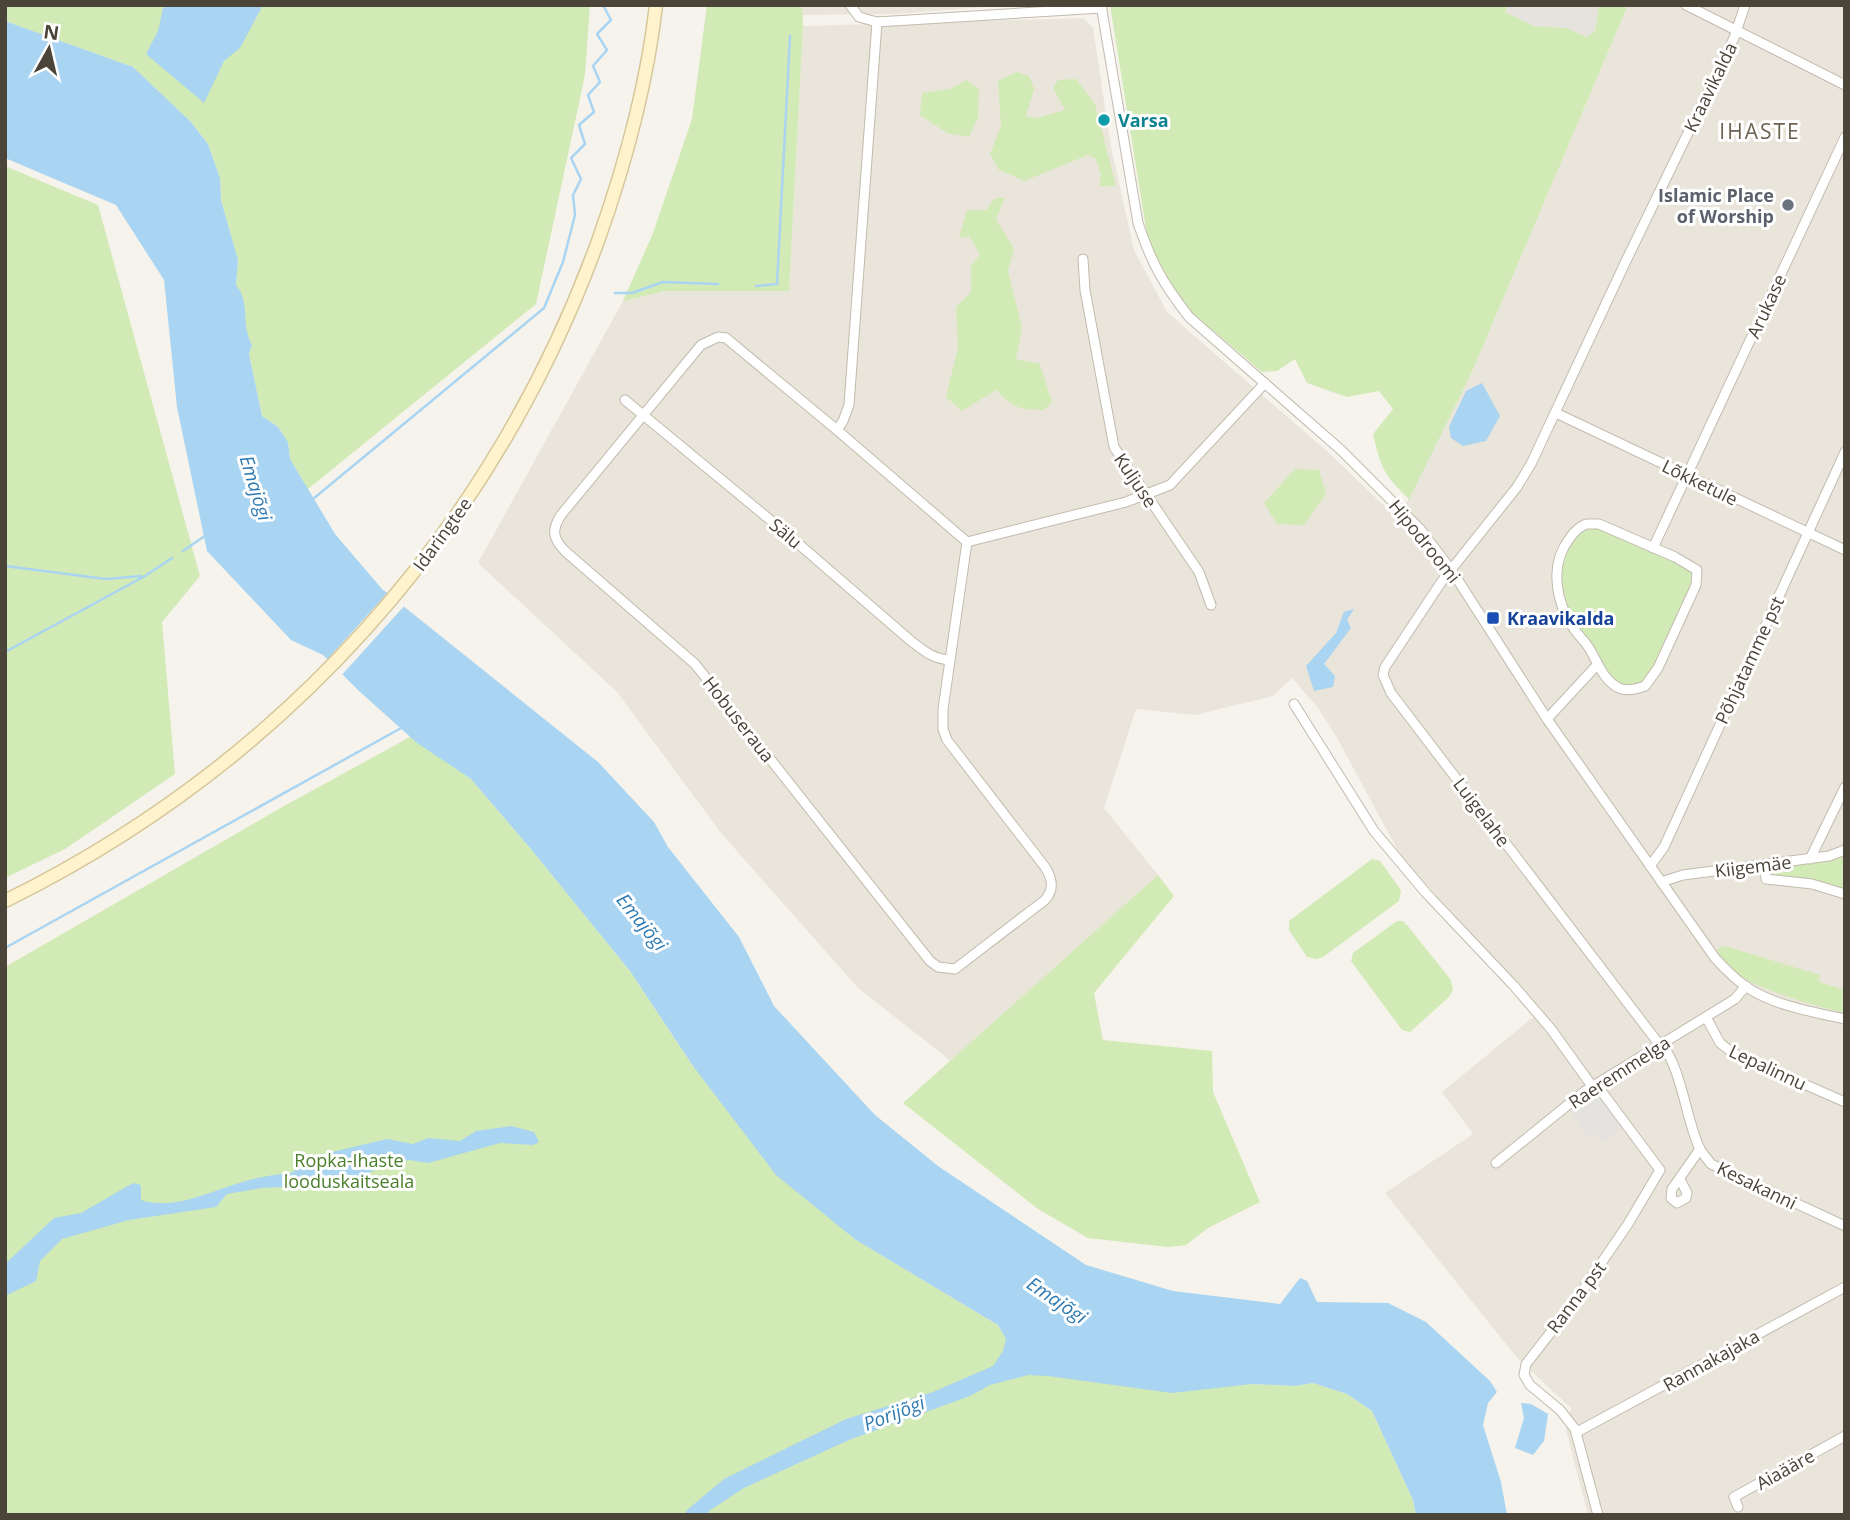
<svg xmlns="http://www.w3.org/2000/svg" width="1850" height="1520" font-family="'Open Sans',sans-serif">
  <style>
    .residential { fill: #eae5da }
    .industrial { fill: #e6e2dd }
    .green { fill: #d2eab5 }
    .parking { fill: #e5e3e0 }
    .water { fill: #a9d4f2 }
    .pier { fill: #f6f3ec }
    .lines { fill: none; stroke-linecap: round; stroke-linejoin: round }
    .stream { stroke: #a9d4f2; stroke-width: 2.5 }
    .minor-casing { stroke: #c2bbae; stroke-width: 11 }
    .secondary-casing { stroke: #d6c79b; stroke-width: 15 }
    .minor { stroke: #fff; stroke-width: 9 }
    .secondary { stroke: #fff3cd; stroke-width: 12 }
    .culture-dot { fill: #0f9aa8; stroke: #fff; stroke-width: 2.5 }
    .worship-dot { fill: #6b7280; stroke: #fff; stroke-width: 2.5 }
    .transit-dot { fill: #1a4fb4; stroke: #fff; stroke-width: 2.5 }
    .labels { text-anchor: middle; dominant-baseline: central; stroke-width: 6; stroke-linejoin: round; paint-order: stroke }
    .street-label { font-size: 18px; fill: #4b4439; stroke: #fff }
    .culture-label { font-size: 18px; font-weight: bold; fill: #0d838f; stroke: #fff; text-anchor: start }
    .worship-label { font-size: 18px; font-weight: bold; fill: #5b616d; stroke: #fff; text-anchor: end }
    .transit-label { font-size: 18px; font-weight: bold; fill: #164399; stroke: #fff; text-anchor: start }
    .park-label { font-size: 18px; fill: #4a7f2a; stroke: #fff }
    .water-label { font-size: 19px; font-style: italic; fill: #2e7ab2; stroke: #fff }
    .quarter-label { font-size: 21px; letter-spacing: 2px; fill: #6e6250; stroke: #fff }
  </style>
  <rect width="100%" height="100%" fill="#f6f3ec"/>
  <g class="residential">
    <polygon points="802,5 1008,5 896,14 801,15"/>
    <polygon points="1628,5 1845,5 1845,1515 1588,1515 1566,1430 1571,1408 1518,1359 1385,1193 1473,1134 1442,1092 1542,1010 1402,858 1336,736 1318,708 1292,678 1273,696 1195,715 1136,709 1104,808 1158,875 951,1061 858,988 721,833 617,692 478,563 623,301 666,291 789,290 803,26 1083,18 1093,28 1111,147 1134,250 1167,312 1329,453 1398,519 1471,374"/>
  </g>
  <polygon class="industrial" points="1509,5 1599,5 1595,31 1587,37 1566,28 1534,26 1505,12"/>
  <g class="green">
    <polygon points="5,5 590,5 585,75 536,304 308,489 290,459 288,442 278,427 262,416 249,354 252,345 245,332 236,285 238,260 221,200 220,178 208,144 190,121 133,67 5,21"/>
    <polygon points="707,5 802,5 803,26 789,291 666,291 623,301 653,233 692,119"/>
    <path d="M1110 5H1509L1505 12 1534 26 1566 28 1587 37 1595 31 1599 5H1628L1471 374 1409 499C1384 475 1381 468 1373 434L1393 409 1379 391 1347 397 1307 383 1295 359 1277 371 1262 372 1189 310 1163 274 1147 235Z"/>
    <polygon points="1017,72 1029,76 1034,89 1026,116 1036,118 1065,110 1053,88 1058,80 1076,79 1095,104 1116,186 1099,186 1101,176 1096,159 1088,155 1024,181 999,170 990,154 1001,126 998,81"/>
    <polygon points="966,80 979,89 978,117 969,137 947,133 920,115 922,93 950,89"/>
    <polygon points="5,166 98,205 200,576 162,622 175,774 65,849 5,878"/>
    <path d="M995 198H1005L996 219 1014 249 1008 271 1022 328 1016 359 1040 364 1052 402 1044 410C1019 409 1014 409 996 390L962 411 946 397 958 347 956 307 971 292V266L980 254 969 236 959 238 967 210H986Z"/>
    <polygon points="1295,469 1319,470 1326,494 1304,525 1277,524 1264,503"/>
    <path d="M1586 525H1595L1692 569 1695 581 1653 674 1640 684 1621 686 1604 669 1560 599C1557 571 1562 541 1586 525Z"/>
    <polygon points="410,737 471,779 530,848 630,971 693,1066 856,1240 998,1325 1006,1339 1252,1384 1295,1386 1313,1383 1347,1394 1372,1411 1413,1500 1416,1515 5,1515 5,967 284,806"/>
    <polygon points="1845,852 1845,893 1767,878 1765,867"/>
    <polygon points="1372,859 1380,861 1401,890 1399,901 1323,957 1317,959 1307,957 1289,930 1289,921"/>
    <polygon points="1158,875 1174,896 1094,993 1103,1040 1212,1051 1213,1092 1260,1202 1208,1228 1186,1245 1168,1247 1088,1238 1038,1209 903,1103"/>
    <polygon points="1397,921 1403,921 1407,925 1451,980 1453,990 1448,998 1410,1032 1402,1030 1351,961 1353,953"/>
    <path d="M1725 946 1820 975 1819 982 1845 990V1013C1814 1006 1751 988 1728 967 1723 962 1720 955 1717 949Z"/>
  </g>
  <polygon class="parking" points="1595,1093 1622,1128 1603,1142 1596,1133 1589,1138 1570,1112"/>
  <g class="water">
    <polygon points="170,5 263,5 240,48 224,61 204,103 146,54 158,31 163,8"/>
    <path d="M5 21 133 67 190 121 208 144 220 178 221 200 238 260 236 285C251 304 240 322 252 345L249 354 262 416 278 427 288 442 290 459 335 534 382 589 598 762 654 822 668 847 739 937 774 1006 875 1115 938 1166 1086 1265 1173 1291 1280 1304 1300 1278 1307 1281 1317 1302 1388 1303 1426 1322 1490 1381 1497 1392 1488 1403 1483 1425 1501 1482 1507 1515H1416L1413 1500 1372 1411 1347 1394 1313 1383 1295 1386 1252 1384 1172 1393 1048 1376 1028 1375 990 1385 970 1396 849 1440 744 1488 709 1511 708 1515H685L687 1510 724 1479 846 1419 933 1392 993 1366 1003 1351 1006 1339 998 1325 856 1240 776 1175 693 1066 630 971 530 848 471 779 417 743 359 691 323 655 291 640 207 551 177 407 164 280 116 205 5 158Z"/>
    <polygon points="1482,383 1500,416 1486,441 1463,446 1451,438 1449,427 1466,391"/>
    <polygon points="1354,609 1347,620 1351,628 1324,664 1335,676 1333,687 1314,691 1306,666 1336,633 1344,612"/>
    <path d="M511 1126 534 1132 539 1142 533 1145 500 1143 428 1163 409 1160 387 1164 346 1184 261 1188 227 1194 216 1207 129 1220 62 1239 40 1261 36 1281 5 1296V1264L54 1218 81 1213 133 1183 141 1185V1200C176 1211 212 1190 246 1181 261 1176 278 1175 294 1172L297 1164 336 1151 387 1139 413 1144 428 1138 460 1141 476 1131Z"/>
    <polygon points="1521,1403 1531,1404 1548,1414 1544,1441 1533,1455 1515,1448 1524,1418"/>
  </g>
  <polygon class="pier" points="390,590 407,603 340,677 325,662"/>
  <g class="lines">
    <g class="stream">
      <polyline points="756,286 777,284 790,36"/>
      <polyline points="615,293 632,293 663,282 718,284"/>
      <polyline points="313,499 544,308 563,262 575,215 573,195 581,179 571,158 585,144 579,125 594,112 588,95 600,82 593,66 607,50 597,34 611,20 603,5"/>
      <polyline points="183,551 206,535"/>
      <polyline points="5,566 106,579 141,576"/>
      <polyline points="5,652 145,576 172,558"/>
      <polyline points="5,948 403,727"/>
    </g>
    <g class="minor-casing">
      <g id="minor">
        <polyline points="850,5 859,17 877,22"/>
        <path d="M1101 5 1138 223C1152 264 1162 282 1189 317L1341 450 1420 529 1452 571 1547 719 1715 958C1725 969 1736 980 1748 988 1776 1006 1813 1012 1845 1019"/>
        <polyline points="1686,5 1845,85"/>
        <path d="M1745 5 1734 38 1625 263 1531 464 1517 487 1442 581 1385 667 1383 675 1391 693 1656 1040C1681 1056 1686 1125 1701 1151 1704 1155 1708 1160 1711 1164L1845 1226"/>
        <polyline points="1083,259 1085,290 1114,447 1199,572 1211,605"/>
        <path d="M718 337 726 338 837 430 967 542 943 709V729L947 740 1045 867C1052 878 1055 889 1045 900L955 969 938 967 930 961 695 664 566 552C553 539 551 531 561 515L701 345Z"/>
        <path d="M625 400 786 533 911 641C924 651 933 659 950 660"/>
        <polyline points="1556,413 1845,550"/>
        <polyline points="837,430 843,421 849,405 877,22 1102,8"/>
        <path d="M1586 524H1599L1675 557 1697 570 1696 585 1658 668 1645 686C1637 689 1627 692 1619 688 1602 680 1597 659 1587 645 1582 638 1575 632 1571 624 1557 602 1551 571 1564 547 1570 537 1575 529 1586 524Z"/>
        <polyline points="967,542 1126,502 1170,485 1265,383"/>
        <polyline points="1653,548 1845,137"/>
        <polyline points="1294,704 1374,831 1426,893 1514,986 1551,1029 1592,1086"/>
        <polyline points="1547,719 1597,665"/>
        <polyline points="1810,859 1845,787"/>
        <polyline points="1650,866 1664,847 1845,452"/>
        <polyline points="1764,866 1766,879 1812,884 1845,894"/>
        <polyline points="1661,882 1683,875 1829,856 1845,850"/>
        <polyline points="1706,1017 1720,1043 1733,1053 1845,1102"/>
        <polyline points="1596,1084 1660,1170 1628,1224 1576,1300 1526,1364 1524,1375 1530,1385 1560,1410 1575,1429 1598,1515"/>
        <polyline points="1496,1163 1585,1091 1735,999 1746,986"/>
        <polyline points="1680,1179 1687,1193 1686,1198 1677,1203 1671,1198 1672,1189 1700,1149"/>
        <polyline points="1577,1432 1845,1287"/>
        <polyline points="1738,1507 1734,1497 1845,1436"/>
      </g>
    </g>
    <g class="secondary-casing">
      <path id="secondary" d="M5 901C283 764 492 532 598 241 625 165 647 85 656 5"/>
    </g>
    <use href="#minor" class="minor"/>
    <use href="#secondary" class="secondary"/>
  </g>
  <circle class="culture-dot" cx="1104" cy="120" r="7"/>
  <circle class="worship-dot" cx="1788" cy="205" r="7"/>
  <rect class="transit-dot" x="1486" y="611" width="14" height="14" rx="3.5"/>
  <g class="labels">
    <g class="street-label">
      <text transform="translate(1710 87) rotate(-64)">Kraavikalda</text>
      <text transform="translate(1766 306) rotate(-65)">Arukase</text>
      <text transform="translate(1136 480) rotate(56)">Kuljuse</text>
      <text transform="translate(1700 482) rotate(26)">Lõkketule</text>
      <text transform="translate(786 533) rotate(40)">Sälu</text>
      <text transform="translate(442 534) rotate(-54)">Idaringtee</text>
      <text transform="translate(1425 541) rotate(51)">Hipodroomi</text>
      <text transform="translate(1749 660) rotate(-65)">Põhjatamme pst</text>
      <text transform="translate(739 719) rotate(52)">Hobuseraua</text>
      <text transform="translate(1482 812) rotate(53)">Luigelahe</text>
      <text transform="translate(1753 866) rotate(-7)">Kiigemäe</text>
      <text transform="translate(1768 1067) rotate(25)">Lepalinnu</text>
      <text transform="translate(1619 1072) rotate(-33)">Raeremmelga</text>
      <text transform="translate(1757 1185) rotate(26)">Kesakanni</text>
      <text transform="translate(1576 1297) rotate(-53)">Ranna pst</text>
      <text transform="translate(1711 1360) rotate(-29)">Rannakajaka</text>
      <text transform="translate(1785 1469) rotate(-29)">Aiaääre</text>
    </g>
    <g class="culture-label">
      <text x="1118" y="120">Varsa</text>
    </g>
    <g class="worship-label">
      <text x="1774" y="195">Islamic Place<tspan x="1774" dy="21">of Worship</tspan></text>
    </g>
    <g class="transit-label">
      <text x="1507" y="618">Kraavikalda</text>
    </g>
    <g class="park-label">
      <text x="349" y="1160">Ropka-Ihaste<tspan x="349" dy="21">looduskaitseala</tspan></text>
    </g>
    <g class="water-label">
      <text transform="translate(256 488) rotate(73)">Emajõgi</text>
      <text transform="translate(642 922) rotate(51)">Emajõgi</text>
      <text transform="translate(1057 1300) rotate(34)">Emajõgi</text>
      <text transform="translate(894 1413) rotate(-21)">Porijõgi</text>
    </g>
    <g class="quarter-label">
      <text x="1760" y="131">IHASTE</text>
    </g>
  </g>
  <rect width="1850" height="1520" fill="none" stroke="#4b4439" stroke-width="14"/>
  <g transform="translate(49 49) rotate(8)" stroke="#ffffff" stroke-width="5" paint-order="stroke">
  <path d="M0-5L12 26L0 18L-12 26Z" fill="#4b4439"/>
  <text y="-10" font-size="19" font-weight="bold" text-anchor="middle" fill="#4b4439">N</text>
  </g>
</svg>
